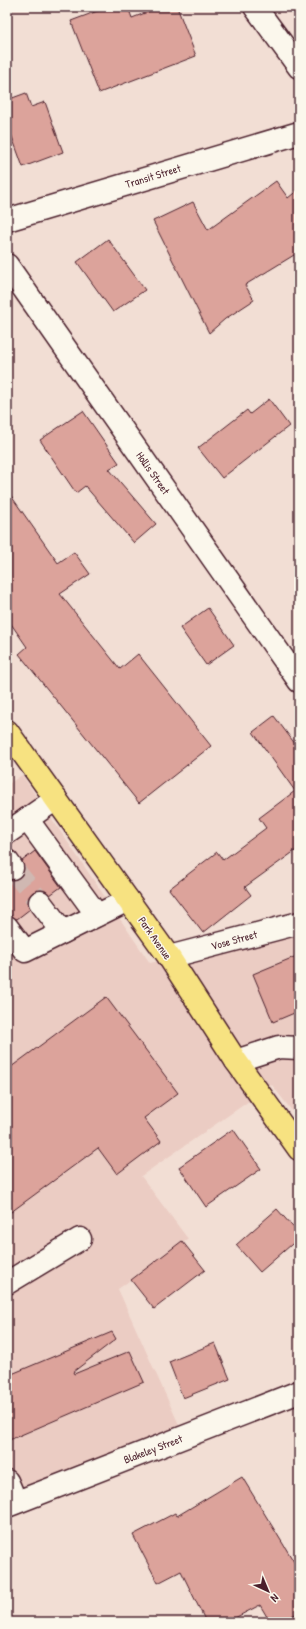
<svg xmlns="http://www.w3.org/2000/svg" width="306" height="1629" font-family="'Patrick Hand',sans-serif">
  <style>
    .built { fill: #ebccc3 }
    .building { fill: #dca39b; stroke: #4a1f2b }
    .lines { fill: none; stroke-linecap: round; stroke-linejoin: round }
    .minor-tunnel { stroke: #d0b8b2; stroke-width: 22; stroke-dasharray: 22 11; stroke-linecap: butt }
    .minor-casing { stroke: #4a1f2b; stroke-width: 25 }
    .major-casing { stroke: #4a1f2b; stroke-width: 25 }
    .minor { stroke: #fbf7ec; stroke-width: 22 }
    .major { stroke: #f7e281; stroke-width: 22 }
    .labels { text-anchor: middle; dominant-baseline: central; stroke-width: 3; stroke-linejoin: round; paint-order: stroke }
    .street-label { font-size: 11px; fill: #4a1f2b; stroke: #fbf7ec }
  </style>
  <rect width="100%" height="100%" fill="#f2ded4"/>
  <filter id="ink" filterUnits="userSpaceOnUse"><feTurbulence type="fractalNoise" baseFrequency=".025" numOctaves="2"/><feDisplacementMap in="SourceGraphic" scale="8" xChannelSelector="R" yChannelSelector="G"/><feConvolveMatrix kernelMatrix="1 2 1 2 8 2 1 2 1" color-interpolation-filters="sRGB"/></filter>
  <g filter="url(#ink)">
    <polygon class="built" points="22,775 150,963 299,930 299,1120 272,1085 141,1176 188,1239 118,1289 189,1447 7,1515 7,785"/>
    <g class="building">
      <polygon points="108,7 128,7 132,18 161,7 177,7 196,56 99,93 71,21"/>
      <polygon points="26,93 31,107 45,102 63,152 23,167 7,123 7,100"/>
      <polygon points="276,181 288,198 299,189 299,252 245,285 254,300 225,319 209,333 153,221 193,202 208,230"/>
      <polygon points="108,239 145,290 113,312 77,262"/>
      <polygon points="269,399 289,426 222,478 198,448 247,410 250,414"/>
      <polygon points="83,411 119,463 109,469 156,524 134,543 85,486 76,493 40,440"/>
      <polygon points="7,490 58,563 74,552 90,574 60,594 120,669 138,654 211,746 139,803 19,654 27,647 7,618"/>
      <polygon points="208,608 234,645 206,665 180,628"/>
      <polygon points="274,716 299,749 299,848 245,887 251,895 203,933 169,889 217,852 223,860 266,828 259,818 295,791 253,732"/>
      <polygon points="35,851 61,887 50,895 44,890 38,890 33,892 28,898 28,904 30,909 17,919 7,915 7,879 14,880 20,878 23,874 24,867 22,861"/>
      <polygon points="299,955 299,1011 273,1022 253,974"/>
      <polygon points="106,997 178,1093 144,1118 161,1141 117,1174 98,1148 7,1215 7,1070"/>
      <polygon points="233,1129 261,1169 206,1207 179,1167"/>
      <polygon points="277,1209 299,1234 299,1238 260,1272 236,1245"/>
      <polygon points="182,1241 205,1270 154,1309 131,1280"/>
      <polygon points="112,1332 116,1339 73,1372 74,1374 130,1351 144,1382 7,1441 7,1376"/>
      <polygon points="215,1343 230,1379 183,1398 169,1362"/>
      <polygon points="242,1477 299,1570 299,1612 281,1622 270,1622 260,1605 227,1622 206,1622 181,1571 158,1583 133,1535 175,1513 177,1516"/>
    </g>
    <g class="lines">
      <polyline class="minor-tunnel" points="12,868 40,902"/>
      <g class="minor-casing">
        <g id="minor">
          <polyline points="255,7 299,67"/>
          <polyline points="7,220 299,133"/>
          <polyline points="7,265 299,681"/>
          <polyline points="27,819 97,915"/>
          <polyline points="7,833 56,799"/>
          <polyline points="7,861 12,868"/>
          <polyline points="40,902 63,932"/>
          <polyline points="7,927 25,951 128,900"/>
          <polyline points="169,957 299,923"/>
          <polyline points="236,1061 279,1047 299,1048"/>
          <polyline points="7,1283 80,1239"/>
          <polyline points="7,1481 16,1502"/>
          <polyline points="7,1506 299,1392"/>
        </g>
      </g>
      <g class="major-casing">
        <polyline id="major" points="7,731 169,957 236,1061 299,1149"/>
      </g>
      <use href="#minor" class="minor"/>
      <use href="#major" class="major"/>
    </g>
  </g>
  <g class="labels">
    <g class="street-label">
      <text transform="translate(153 176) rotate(-17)">Transit Street</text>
      <text transform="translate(153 473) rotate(55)">Hollis Street</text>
      <text transform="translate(155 938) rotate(55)">Park Avenue</text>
      <text transform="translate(234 940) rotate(-15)">Vose Street</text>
      <text transform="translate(153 1449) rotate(-21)">Blakeley Street</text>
    </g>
  </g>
  <rect width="306" height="1629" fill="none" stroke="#fbf7ec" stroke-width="24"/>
  <rect x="12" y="12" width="282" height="1605" fill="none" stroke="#4a1f2b" stroke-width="1.5" filter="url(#ink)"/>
  <g transform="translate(268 1591) rotate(136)" stroke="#fbf7ec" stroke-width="3" paint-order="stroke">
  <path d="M0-3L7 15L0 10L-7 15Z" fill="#4a1f2b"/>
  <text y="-6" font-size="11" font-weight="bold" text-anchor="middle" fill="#4a1f2b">N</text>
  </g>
</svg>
